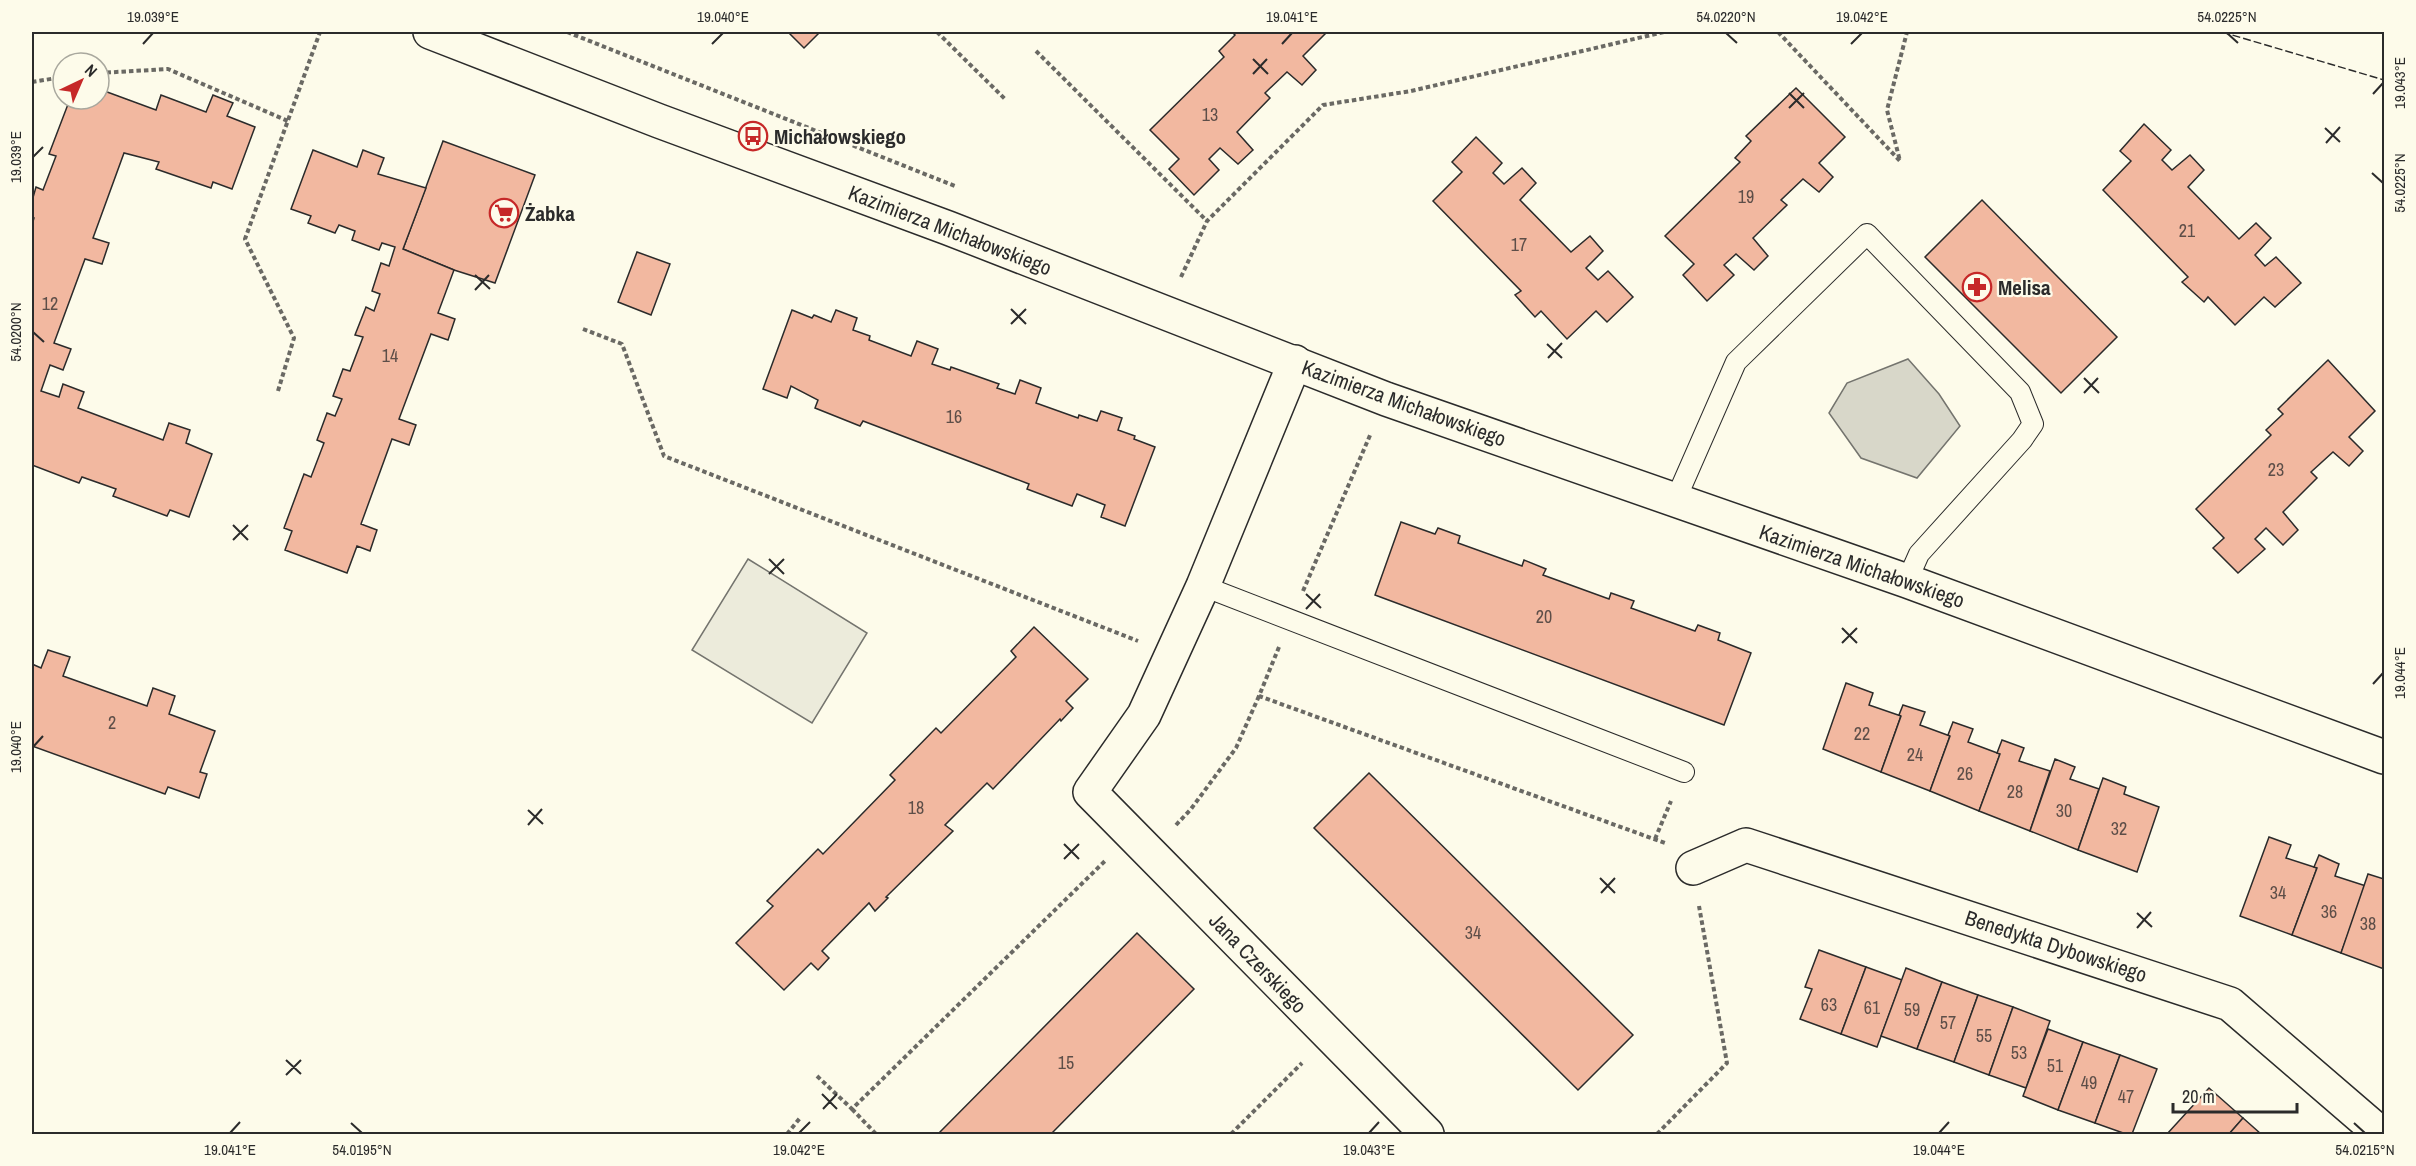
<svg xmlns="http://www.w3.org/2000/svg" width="2416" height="1166" font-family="'Archivo Narrow',sans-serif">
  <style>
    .green { fill: #ecebdb; stroke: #74746e; stroke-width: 1.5 }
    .water { fill: #d8d7c9; stroke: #74746e; stroke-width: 1.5 }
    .building { fill: #f2b8a0; stroke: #2b2b2b; stroke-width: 1.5 }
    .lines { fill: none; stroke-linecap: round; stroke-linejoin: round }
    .service-casing { stroke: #2b2b2b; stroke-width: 22 }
    .minor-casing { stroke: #2b2b2b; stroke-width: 36 }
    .path { stroke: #6a6964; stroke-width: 4; stroke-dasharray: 4.5 3; stroke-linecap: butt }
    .service { stroke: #fdfbea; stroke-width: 20 }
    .minor { stroke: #fdfbea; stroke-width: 33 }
    .fence { stroke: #2b2b2b; stroke-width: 1.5; stroke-dasharray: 8 3; stroke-linecap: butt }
    .ticks { fill: none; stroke: #2b2b2b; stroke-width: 2 }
    .labels { text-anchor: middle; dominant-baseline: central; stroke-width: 4.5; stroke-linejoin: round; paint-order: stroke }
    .number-label { font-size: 18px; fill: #5d4e48 }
    .poi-label { font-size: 21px; font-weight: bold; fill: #2b2b2b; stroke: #fdfbea; text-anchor: start }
    .street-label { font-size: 21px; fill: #2b2b2b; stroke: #fdfbea }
    .neatline { fill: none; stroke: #2b2b2b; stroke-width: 2 }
    .ticks-label { font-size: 15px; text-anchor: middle; fill: #2b2b2b }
  </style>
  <rect width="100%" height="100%" fill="#fdfbea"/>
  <polygon class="green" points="748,559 867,633 812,723 692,650"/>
  <polygon class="water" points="1908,359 1939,394 1960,426 1917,478 1861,458 1829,413 1847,383"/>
  <g class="building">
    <polygon points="788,32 820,32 804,48"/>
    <polygon points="1232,32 1327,32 1303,56 1316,70 1302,85 1287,72 1265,93 1270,98 1237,132 1253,150 1238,164 1220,148 1209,159 1219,170 1194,195 1169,169 1179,159 1150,130 1224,57 1219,51 1235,35"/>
    <polygon points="1796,88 1845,137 1819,163 1833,177 1819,192 1803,179 1781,200 1787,205 1753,238 1768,256 1754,270 1736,254 1724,265 1734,275 1707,301 1683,275 1694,264 1665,236 1740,162 1735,158 1751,141 1746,136"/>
    <polygon points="99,89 156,110 161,95 206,112 213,95 233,103 227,116 255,127 232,189 213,182 211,188 156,169 159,162 124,153 93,238 109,243 102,264 85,259 54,343 71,349 63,370 50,365 41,391 59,397 63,384 84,392 78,408 163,440 169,423 190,430 186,443 212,454 189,517 170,510 167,516 113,496 116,489 82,477 79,483 32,465 32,225 34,218 32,217 32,201 36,187 43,190 56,156 49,154 70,99 76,102 77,99 99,99"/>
    <polygon points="2144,124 2171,150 2162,160 2172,170 2190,155 2204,170 2188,187 2239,239 2256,223 2271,238 2255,255 2265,266 2276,257 2301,283 2275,307 2264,297 2235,325 2208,297 2204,302 2182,282 2188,277 2103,190 2131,161 2120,151"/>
    <polygon points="1476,137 1502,163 1493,173 1504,184 1522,168 1536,183 1520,200 1571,252 1590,236 1603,251 1586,268 1598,280 1608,271 1633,297 1607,322 1596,311 1567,339 1541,311 1535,317 1515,295 1521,291 1433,201 1462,172 1452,162"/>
    <polygon points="443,141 535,175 495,283 454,270 403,249"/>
    <polygon points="313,150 357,167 363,150 384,158 378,174 426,188 403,249 454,270 438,313 455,319 448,340 431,334 399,419 416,425 409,445 392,439 361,524 377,530 370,551 357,546 347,573 285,550 292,531 284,528 304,474 311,477 324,443 317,440 327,413 335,416 342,399 333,396 343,369 350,371 363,337 355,335 366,307 374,311 380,294 372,291 381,263 389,266 395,247 382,243 379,250 352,240 355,231 339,225 335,233 308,223 311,216 291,209"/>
    <polygon points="1982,200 2117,337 2061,393 1925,257"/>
    <polygon points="637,252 670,264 651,315 618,302"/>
    <polygon points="792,310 812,318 814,315 831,322 836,310 857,318 853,330 870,336 869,340 911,356 917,341 938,349 932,364 950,370 951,367 999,384 997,388 1015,394 1020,380 1041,388 1036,403 1078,418 1079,415 1097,421 1101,411 1122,418 1118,430 1135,436 1134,439 1155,447 1125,526 1101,517 1105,505 1077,494 1072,506 1027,489 1029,484 863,421 860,426 815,408 818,400 791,386 787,398 763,389"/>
    <polygon points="2328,360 2375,411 2349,437 2363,451 2349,466 2333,452 2311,472 2317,478 2283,512 2298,530 2283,545 2266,528 2255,539 2265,549 2238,573 2213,548 2224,538 2196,509 2271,435 2266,430 2283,414 2278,409"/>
    <polygon points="1401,522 1435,534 1438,528 1460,536 1458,543 1522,566 1524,560 1546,569 1543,575 1609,599 1611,593 1634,601 1631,608 1695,631 1698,625 1720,633 1718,640 1751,653 1724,725 1375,595"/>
    <polygon points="1034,627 1088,679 1066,701 1073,708 1061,721 1060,719 993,789 987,783 945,825 953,831 886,897 888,898 875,911 869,903 822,951 829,958 818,970 811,963 784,990 736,943 773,906 767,901 818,849 823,854 895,780 890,775 936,728 941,733 1016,657 1011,651"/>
    <polygon points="48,650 70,657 63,676 147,706 153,688 175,696 169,714 215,731 200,772 207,774 199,798 168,787 165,794 32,746 32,664 41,668"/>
    <polygon points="1846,683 1873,693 1869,705 1901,716 1881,772 1823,749"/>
    <polygon points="1903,705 1925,712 1920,725 1950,736 1930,791 1881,772 1901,716 1899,715"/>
    <polygon points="1953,722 1973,729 1968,742 2000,754 1979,811 1930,791 1950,736 1948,735"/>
    <polygon points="2002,740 2024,748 2019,761 2050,771 2030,831 1979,811 2000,754 1997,753"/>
    <polygon points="2055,759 2075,767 2070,779 2099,789 2078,850 2030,831"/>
    <polygon points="1369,773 1633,1035 1578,1090 1314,828"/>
    <polygon points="2103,778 2126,787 2124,794 2159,807 2137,872 2078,850"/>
    <polygon points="2269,837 2291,845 2286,858 2317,868 2292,935 2240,916"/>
    <polygon points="2319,855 2339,864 2335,876 2366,886 2341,953 2292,935 2317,868 2314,867"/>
    <polygon points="2368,874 2384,879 2384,969 2341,953"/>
    <polygon points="1137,933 1194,989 1051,1134 938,1134"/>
    <polygon points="1819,950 1866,967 1841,1034 1800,1019 1812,989 1805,987"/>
    <polygon points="1866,967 1902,980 1877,1047 1841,1034"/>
    <polygon points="1906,968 1942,982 1917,1049 1881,1036"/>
    <polygon points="1942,982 1978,995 1954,1062 1917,1049"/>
    <polygon points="1978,995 2013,1007 1989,1075 1954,1062"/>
    <polygon points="2013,1007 2050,1021 2026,1088 1989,1075"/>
    <polygon points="2048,1029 2083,1042 2058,1110 2023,1096"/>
    <polygon points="2083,1042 2120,1055 2095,1123 2058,1110"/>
    <polygon points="2120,1055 2157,1069 2132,1134 2126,1134 2095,1123"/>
    <polygon points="2209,1088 2243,1118 2229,1134 2167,1134"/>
    <polygon points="2243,1118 2261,1134 2229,1134"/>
  </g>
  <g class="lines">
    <g class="service-casing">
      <g id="service">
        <polyline points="1675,501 1736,362 1867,234 2020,392 2033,424 2022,440 1919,554 1907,581"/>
        <polyline points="1203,586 1684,772"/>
      </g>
    </g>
    <g class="minor-casing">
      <g id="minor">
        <polyline points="430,32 659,121 948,228 1386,399 1907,581 2384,757"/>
        <polyline points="1295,362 1203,586 1144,715 1090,792 1427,1134"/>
        <polyline points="1693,868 1746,845 2230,1004 2381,1134"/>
      </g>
    </g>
    <g class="path">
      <polyline points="567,32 955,186"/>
      <polyline points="937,32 1005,99"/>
      <polyline points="1778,32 1900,161 1887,110 1907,32"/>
      <polyline points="1036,51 1207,221"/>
      <polyline points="99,73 168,69 288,121"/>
      <polyline points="32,82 63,77"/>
      <polyline points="1181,277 1207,221 1323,105 1411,91 1664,32"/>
      <polyline points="583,329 622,344 664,456 1138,641"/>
      <polyline points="278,391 294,338 245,239 320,32"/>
      <polyline points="1303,591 1371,433"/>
      <polyline points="1279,647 1259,696 1665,843"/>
      <polyline points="1176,825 1191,809 1236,748 1259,696"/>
      <polyline points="1655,839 1671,801"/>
      <polyline points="817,1076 852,1109 1106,860"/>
      <polyline points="852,1109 876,1134"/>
      <polyline points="787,1134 800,1118"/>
      <polyline points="1231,1134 1302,1063"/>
      <polyline points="1657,1134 1727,1063 1699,906"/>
    </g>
    <use href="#service" class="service"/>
    <use href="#minor" class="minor"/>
    <polyline class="fence" points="2222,32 2384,80"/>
  </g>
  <path class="ticks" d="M1726 33 1737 43M2227 33 2238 43M143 44 153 33M712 44 723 33M1282 44 1292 33M1851 44 1862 33M1253 59 1268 74M1253 74 1267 59M1789 93 1804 108M2373 94 2383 83M1789 108 1804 93M2325 128 2340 142M2326 143 2340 127M33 157 43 147M2372 173 2383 183M475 275 490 289M475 290 489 275M1011 309 1026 324M1011 324 1026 309M33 332 44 342M1547 344 1562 358M1548 358 1562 343M2084 378 2099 393M2084 393 2098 378M233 525 248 540M233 540 248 525M769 559 784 574M769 574 784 559M1306 594 1321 608M1306 609 1320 594M1842 628 1857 643M1842 643 1857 628M2373 684 2383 673M33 747 43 736M528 810 543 824M528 825 542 809M1064 844 1079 859M1064 859 1079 844M1600 878 1615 893M1601 893 1615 878M2137 913 2152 927M2137 928 2151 912M286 1060 301 1074M286 1075 301 1060M822 1094 837 1109M823 1109 837 1094M351 1123 362 1133M2354 1123 2365 1133M230 1133 240 1122M799 1133 810 1122M1369 1133 1379 1122M1939 1133 1949 1122"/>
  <defs>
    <g id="bus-ring" transform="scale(1.5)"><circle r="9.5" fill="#fdfbea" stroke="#c62828" stroke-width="1.5"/><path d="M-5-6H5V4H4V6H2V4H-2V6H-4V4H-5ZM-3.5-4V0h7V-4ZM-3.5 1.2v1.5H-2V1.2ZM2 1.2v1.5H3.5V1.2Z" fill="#c62828"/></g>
    <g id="supermarket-ring" transform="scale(1.5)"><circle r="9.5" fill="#fdfbea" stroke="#c62828" stroke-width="1.5"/><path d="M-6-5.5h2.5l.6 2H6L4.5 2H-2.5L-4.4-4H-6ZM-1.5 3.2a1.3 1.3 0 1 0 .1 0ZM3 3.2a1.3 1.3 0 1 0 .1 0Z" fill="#c62828"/></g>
    <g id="pharmacy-ring" transform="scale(1.5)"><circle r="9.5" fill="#fdfbea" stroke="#c62828" stroke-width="1.5"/><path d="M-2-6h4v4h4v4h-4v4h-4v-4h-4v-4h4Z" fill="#c62828"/></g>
  </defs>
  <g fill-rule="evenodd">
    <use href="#bus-ring" x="753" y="136"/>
    <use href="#supermarket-ring" x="504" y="213"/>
    <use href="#pharmacy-ring" x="1977" y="287"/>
  </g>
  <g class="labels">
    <g class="number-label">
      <text x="1210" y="114">13</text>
      <text x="1746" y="196">19</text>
      <text x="2187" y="230">21</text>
      <text x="1519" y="244">17</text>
      <text x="50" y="303">12</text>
      <text x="390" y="355">14</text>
      <text x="954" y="416">16</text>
      <text x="2276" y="469">23</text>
      <text x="1544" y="616">20</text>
      <text x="112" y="722">2</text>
      <text x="1862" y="733">22</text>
      <text x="1915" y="754">24</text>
      <text x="1965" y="773">26</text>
      <text x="2015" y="791">28</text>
      <text x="916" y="807">18</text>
      <text x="2064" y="810">30</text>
      <text x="2119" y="828">32</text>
      <text x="2278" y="892">34</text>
      <text x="2329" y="911">36</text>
      <text x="2368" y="923">38</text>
      <text x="1473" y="932">34</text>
      <text x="1829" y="1004">63</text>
      <text x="1872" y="1007">61</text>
      <text x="1912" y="1009">59</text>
      <text x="1948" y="1022">57</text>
      <text x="1984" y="1035">55</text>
      <text x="2019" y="1052">53</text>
      <text x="1066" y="1062">15</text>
      <text x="2055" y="1065">51</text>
      <text x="2089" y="1082">49</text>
      <text x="2126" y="1096">47</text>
    </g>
    <g class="poi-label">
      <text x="774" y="136">Michałowskiego</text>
      <text x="525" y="213">Żabka</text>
      <text x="1998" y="287">Melisa</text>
    </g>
    <g class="street-label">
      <text transform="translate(950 230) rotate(21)">Kazimierza Michałowskiego</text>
      <text transform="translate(1404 403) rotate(20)">Kazimierza Michałowskiego</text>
      <text transform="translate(1862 566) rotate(19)">Kazimierza Michałowskiego</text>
      <text transform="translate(2056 946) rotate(18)">Benedykta Dybowskiego</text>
      <text transform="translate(1258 963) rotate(46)">Jana Czerskiego</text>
    </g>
  </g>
  <rect width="2416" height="1166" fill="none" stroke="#fdfbea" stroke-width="66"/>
  <g transform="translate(81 81) rotate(44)"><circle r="28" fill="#fdfbea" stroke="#a9a89e" stroke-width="1.5"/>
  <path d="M0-4.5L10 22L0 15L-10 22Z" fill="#c62828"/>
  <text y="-9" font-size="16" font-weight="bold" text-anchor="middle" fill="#2b2b2b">N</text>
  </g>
  <path d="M2173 1103v9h124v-9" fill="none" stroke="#2b2b2b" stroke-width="3"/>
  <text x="2182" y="1103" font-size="18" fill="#2b2b2b" stroke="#fdfbea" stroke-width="4.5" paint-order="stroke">20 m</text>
  <rect x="33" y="33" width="2350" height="1100" class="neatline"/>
  <g class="ticks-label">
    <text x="153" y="22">19.039°E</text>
    <text x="723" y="22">19.040°E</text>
    <text x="1292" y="22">19.041°E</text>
    <text x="1726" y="22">54.0220°N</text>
    <text x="1862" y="22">19.042°E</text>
    <text x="2227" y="22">54.0225°N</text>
    <text transform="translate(2400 83) rotate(-90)" y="5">19.043°E</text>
    <text transform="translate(16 157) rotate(-90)" y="5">19.039°E</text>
    <text transform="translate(2400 183) rotate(-90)" y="5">54.0225°N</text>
    <text transform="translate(16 332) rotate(-90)" y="5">54.0200°N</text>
    <text transform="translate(2400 673) rotate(-90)" y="5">19.044°E</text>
    <text transform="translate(16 747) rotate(-90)" y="5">19.040°E</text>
    <text x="230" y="1155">19.041°E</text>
    <text x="362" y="1155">54.0195°N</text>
    <text x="799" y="1155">19.042°E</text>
    <text x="1369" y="1155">19.043°E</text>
    <text x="1939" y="1155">19.044°E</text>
    <text x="2365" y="1155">54.0215°N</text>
  </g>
</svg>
